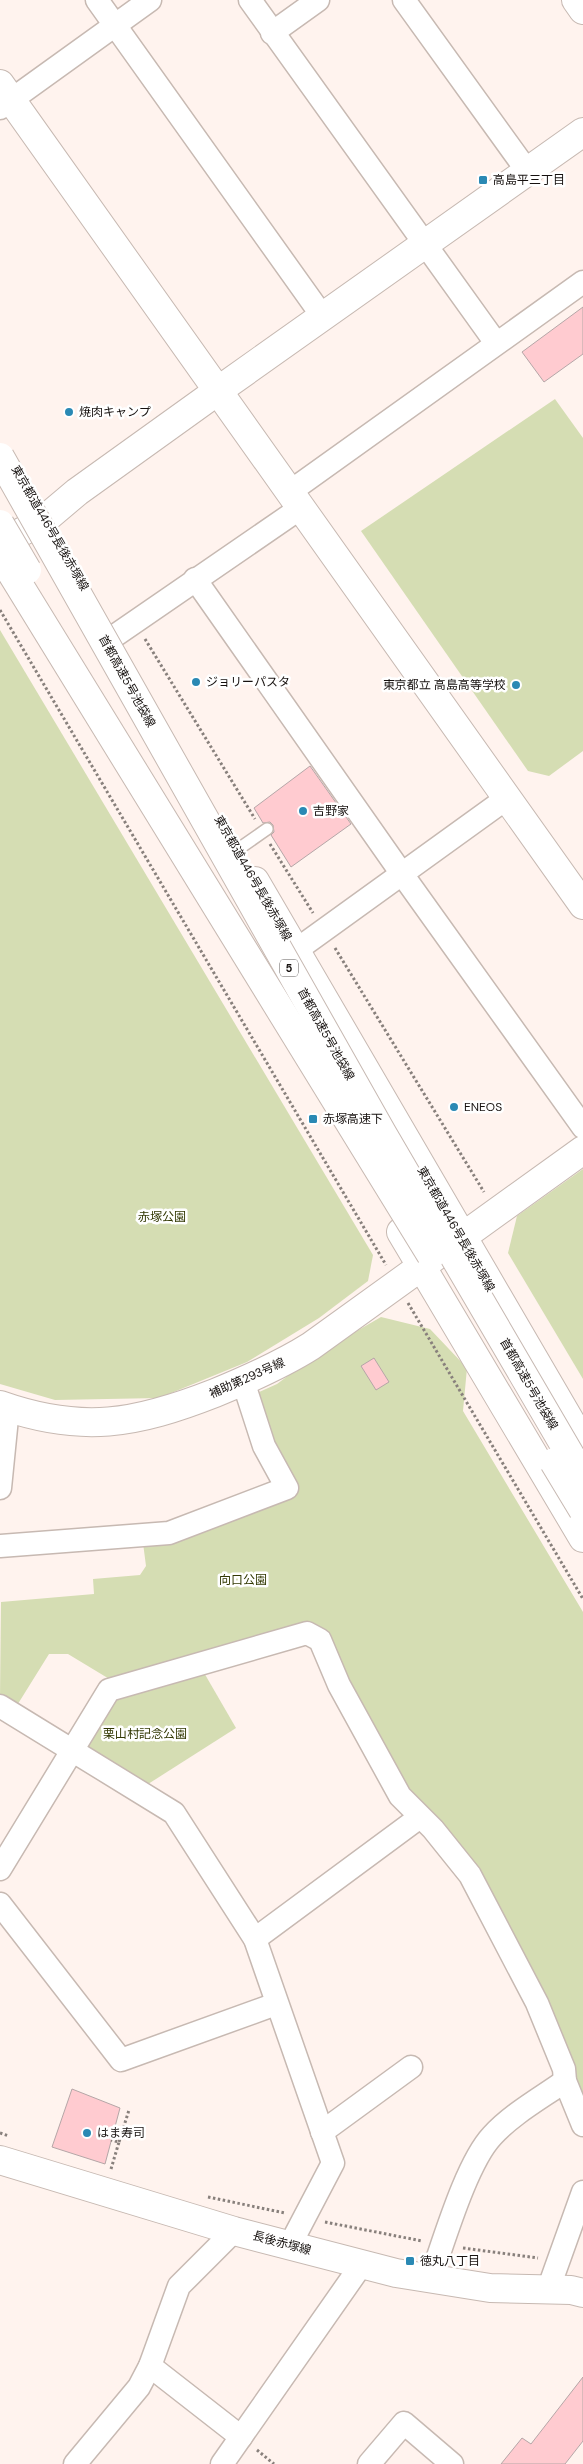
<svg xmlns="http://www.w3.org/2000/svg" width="583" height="2464" font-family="'DM Sans','Noto Sans JP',sans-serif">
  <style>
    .green { fill: #d5ddb3 }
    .building { fill: #ffcbd0; stroke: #b5a6a7 }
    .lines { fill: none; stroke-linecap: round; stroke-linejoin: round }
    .service-casing { stroke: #c7b9b2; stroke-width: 14 }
    .minor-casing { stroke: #c7b9b2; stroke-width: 25 }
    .tertiary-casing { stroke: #c7b9b2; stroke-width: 30 }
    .secondary-casing { stroke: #c7b9b2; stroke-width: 30 }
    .path { stroke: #88807c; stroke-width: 3; stroke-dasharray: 2.5 2.5; stroke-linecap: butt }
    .service { stroke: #fff; stroke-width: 11 }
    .minor { stroke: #fff; stroke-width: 22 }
    .tertiary { stroke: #fff; stroke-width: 28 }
    .secondary { stroke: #fff; stroke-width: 28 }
    .motorway-bridge-casing { stroke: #c7b9b2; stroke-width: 30; stroke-linecap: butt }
    .motorway-bridge { stroke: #fff; stroke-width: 28 }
    .poi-dot { fill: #2a89b4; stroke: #fff; stroke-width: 2 }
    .labels { text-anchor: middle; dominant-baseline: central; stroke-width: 5; stroke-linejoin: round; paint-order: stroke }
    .shield { fill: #fff; stroke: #5c5857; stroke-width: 1 }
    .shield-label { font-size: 11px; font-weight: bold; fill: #16110f }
    .poi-label { font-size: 12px; fill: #16110f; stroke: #fff; text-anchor: start }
    .street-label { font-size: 12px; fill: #16110f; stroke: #fff }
    .park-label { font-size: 12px; fill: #323803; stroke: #fff }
  </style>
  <rect width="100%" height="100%" fill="#fff3ee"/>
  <g class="green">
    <polygon points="555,399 583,438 583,751 549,776 528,771 361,531"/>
    <polygon points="0,630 373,1255 368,1281 319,1318 247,1362 159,1398 55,1400 0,1384"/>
    <polygon points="583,1169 583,1379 508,1253 517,1216"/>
    <polygon points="381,1317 430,1329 467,1368 463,1411 583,1612 583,2108 575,2088 576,2076 541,1993 408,1792 348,1682 328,1635 111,1680 68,1654 49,1654 16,1707 0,1697 1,1602 94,1594 93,1579 140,1575 146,1566 143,1543 260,1508 299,1490 275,1445 257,1393 277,1384 317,1354"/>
    <polygon points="203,1671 236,1728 145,1786 89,1752 87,1743 116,1699"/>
  </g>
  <g class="building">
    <polygon points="583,307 583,354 544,382 522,352"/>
    <polygon points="310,766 351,824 291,867 271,835 274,832 273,825 270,822 263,823 254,808"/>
    <polygon points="374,1358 389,1382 376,1390 361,1366"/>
    <polygon points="72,2089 120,2108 105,2164 52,2147"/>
    <polygon points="583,2377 583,2441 565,2464 501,2464 522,2438 531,2444"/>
  </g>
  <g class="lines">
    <g class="service-casing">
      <polyline id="service" points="237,850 267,829"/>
    </g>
    <g class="minor-casing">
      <g id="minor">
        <polyline points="97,0 323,317"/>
        <polyline points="250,0 496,343"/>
        <polyline points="404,0 528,172"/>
        <polyline points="272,33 318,0"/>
        <polyline points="0,108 150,0"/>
        <polyline points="291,491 583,282"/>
        <polyline points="195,579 402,874 583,1127"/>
        <polyline points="113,637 302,507"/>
        <polyline points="295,951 507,798"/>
        <polyline points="0,1488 8,1408"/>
        <polyline points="0,1546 169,1533 287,1488 264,1446 243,1381"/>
        <polyline points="0,1706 174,1813 255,1939 333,2163 290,2245"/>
        <polyline points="0,1869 109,1690 307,1633 320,1640 339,1685 400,1796 433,1829 470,1875 537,2003 564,2069 565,2081 583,2125"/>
        <polyline points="0,1904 121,2060 276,2004"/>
        <polyline points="255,1939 420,1817"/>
        <polyline points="322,2132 411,2067"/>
        <path d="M430 2280C444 2241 466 2164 492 2136 512 2114 541 2098 565 2081"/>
        <polyline points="548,2290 583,2192"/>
        <polyline points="150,2366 241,2437"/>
        <polyline points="75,2464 139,2387 150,2366 179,2286 234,2231"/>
        <polyline points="222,2464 362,2264"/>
        <polyline points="369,2464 404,2423 452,2464"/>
      </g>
    </g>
    <g class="tertiary-casing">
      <g id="tertiary">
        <polyline points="576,0 583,10"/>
        <polyline points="0,84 583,905"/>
        <polyline points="0,544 45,519 77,492 219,390 583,132"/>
        <path d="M0 1405C82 1434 136 1424 215 1393 249 1379 281 1365 311 1346L583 1150"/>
      </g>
    </g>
    <g class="secondary-casing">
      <g id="secondary">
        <polyline points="255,881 583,1443"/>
        <polyline points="401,1232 583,1538"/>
        <polyline points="0,2160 234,2231 396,2273 490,2288 571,2290 583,2293"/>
      </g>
    </g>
    <g class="path">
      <polyline points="0,610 386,1265"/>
      <polyline points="145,639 255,819"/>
      <polyline points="270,844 313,913"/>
      <polyline points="335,948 484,1192"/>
      <polyline points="408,1303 583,1599"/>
      <polyline points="0,2133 9,2136"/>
      <polyline points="119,2142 129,2110"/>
      <polyline points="111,2169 119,2142 111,2140"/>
      <polyline points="208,2197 285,2213"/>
      <polyline points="325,2222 422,2241"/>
      <polyline points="463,2248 538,2258"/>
      <polyline points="257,2450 274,2464"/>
    </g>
    <use href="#service" class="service"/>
    <use href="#minor" class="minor"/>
    <use href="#tertiary" class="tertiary"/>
    <use href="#secondary" class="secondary"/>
    <g class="motorway-bridge-casing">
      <g id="motorway-bridge">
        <polyline points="0,457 382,1133 583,1477"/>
        <polyline points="0,524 27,570"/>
        <polyline points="0,554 431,1255"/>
        <polyline points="554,1462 583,1510"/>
      </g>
    </g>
    <use href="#motorway-bridge" class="motorway-bridge"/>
  </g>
  <g class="poi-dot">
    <rect x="478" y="175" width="10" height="10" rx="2.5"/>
    <circle cx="69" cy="412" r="5"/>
    <circle cx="196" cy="682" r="5"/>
    <circle cx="516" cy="685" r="5"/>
    <circle cx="303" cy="811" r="5"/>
    <circle cx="454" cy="1107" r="5"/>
    <rect x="308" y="1114" width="10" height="10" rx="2.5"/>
    <circle cx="87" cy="2133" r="5"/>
    <rect x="405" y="2256" width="10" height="10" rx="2.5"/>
  </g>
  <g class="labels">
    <rect class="shield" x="280" y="959.5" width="18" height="17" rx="4"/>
    <g class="shield-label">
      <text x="289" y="968">5</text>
    </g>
    <g class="poi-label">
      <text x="493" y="180">高島平三丁目</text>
      <text x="79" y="412">焼肉キャンプ</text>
      <text x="206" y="682">ジョリーパスタ</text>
      <text x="506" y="685" text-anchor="end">東京都立 高島高等学校</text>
      <text x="313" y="811">吉野家</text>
      <text x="464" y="1107">ENEOS</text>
      <text x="323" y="1119">赤塚高速下</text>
      <text x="97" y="2133">はま寿司</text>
      <text x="420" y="2261">徳丸八丁目</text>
    </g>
    <g class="street-label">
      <text transform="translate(50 528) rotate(60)">東京都道446号長後赤塚線</text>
      <text transform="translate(127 681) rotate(61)">首都高速5号池袋線</text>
      <text transform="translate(253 878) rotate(60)">東京都道446号長後赤塚線</text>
      <text transform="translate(326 1034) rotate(61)">首都高速5号池袋線</text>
      <text transform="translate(456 1229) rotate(60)">東京都道446号長後赤塚線</text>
      <text transform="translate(247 1378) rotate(-24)">補助第293号線</text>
      <text transform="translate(529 1384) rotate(60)">首都高速5号池袋線</text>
      <text transform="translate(282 2243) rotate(15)">長後赤塚線</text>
    </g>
    <g class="park-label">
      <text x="162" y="1217">赤塚公園</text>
      <text x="243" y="1580">向口公園</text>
      <text x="145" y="1734">栗山村記念公園</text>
    </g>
  </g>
</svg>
